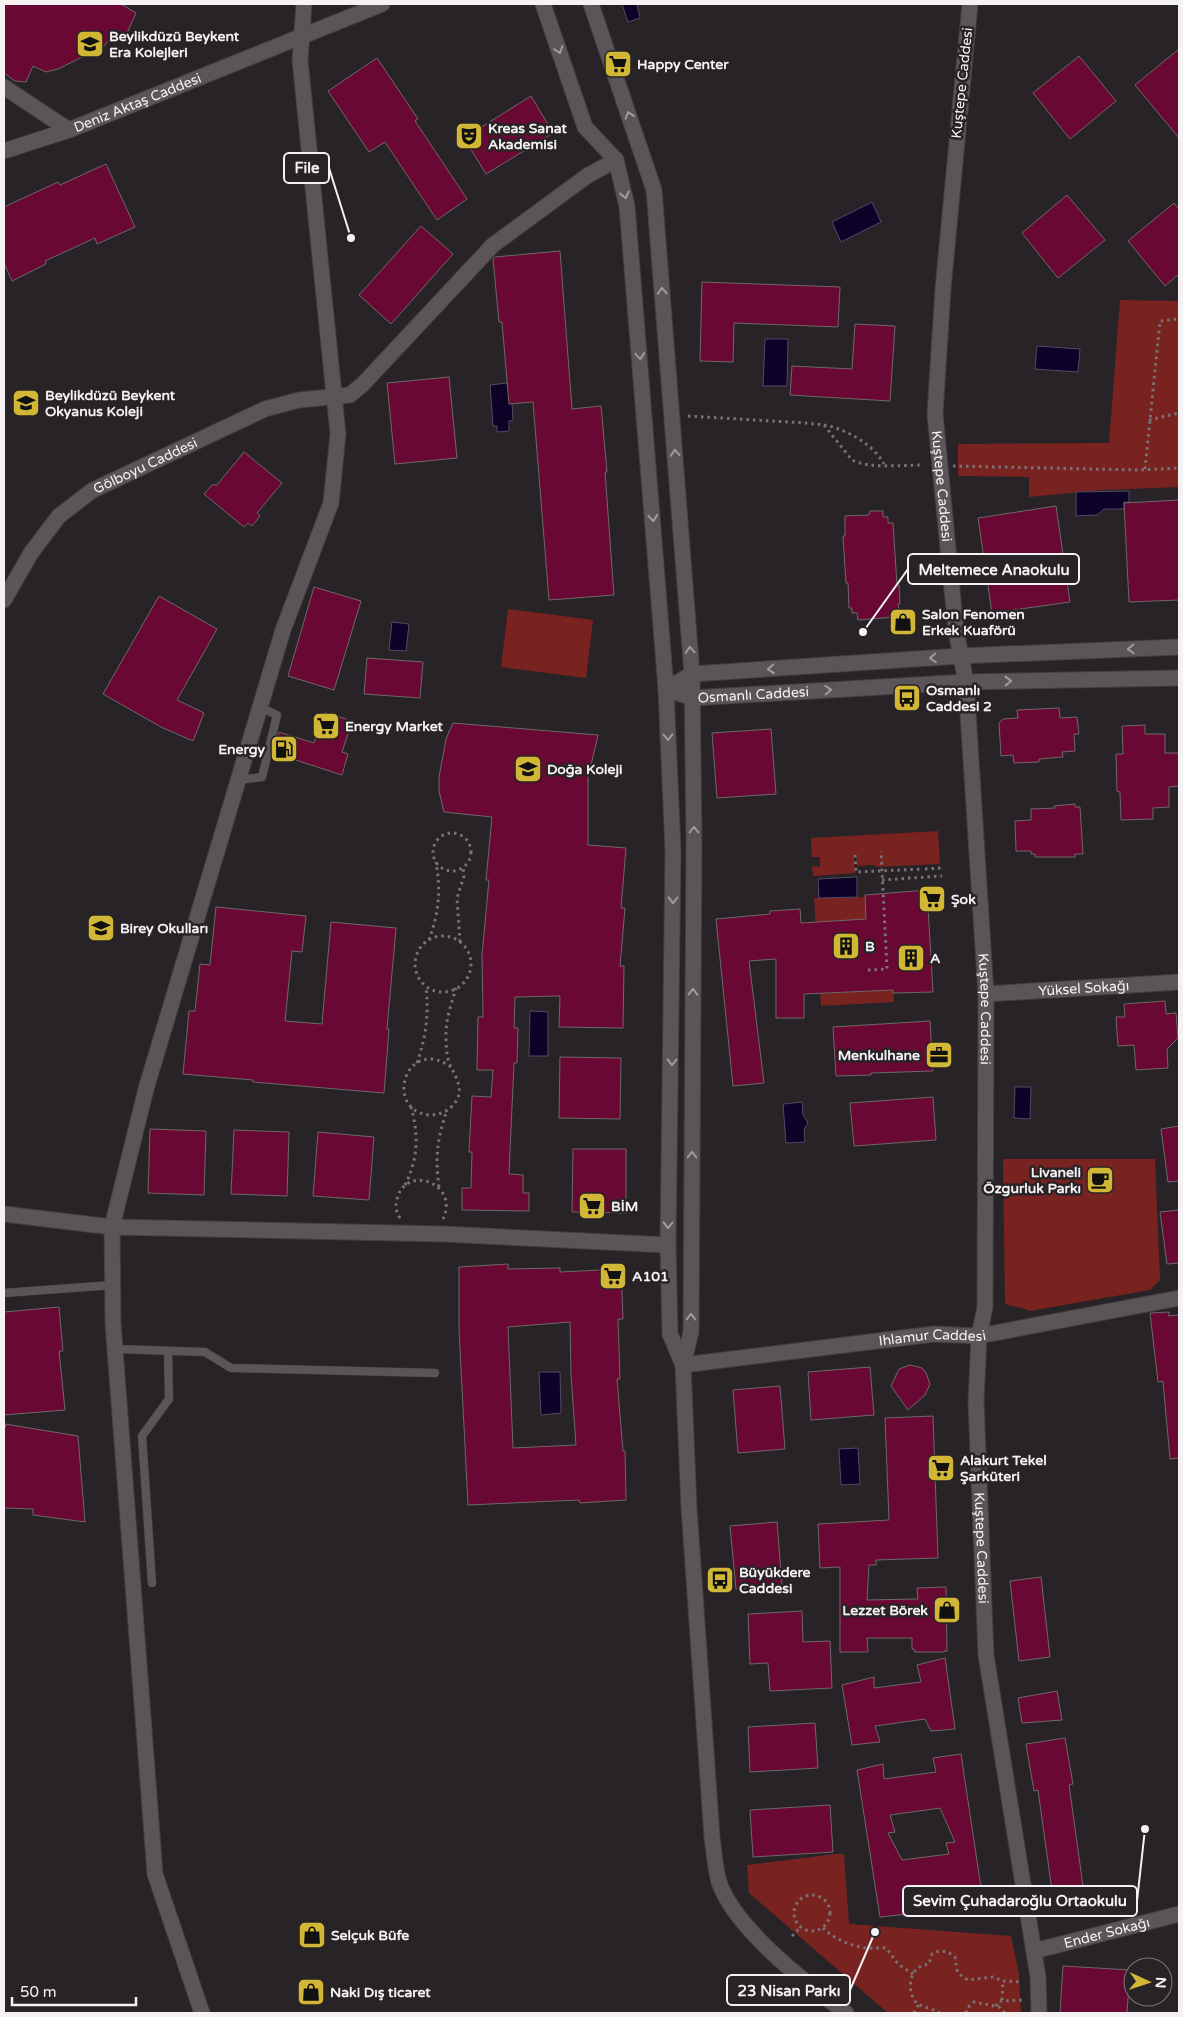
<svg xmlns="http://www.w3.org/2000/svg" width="1183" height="2017" font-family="'Varela Round',sans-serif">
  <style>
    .green { fill: #792321; fill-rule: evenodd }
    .water { fill: #0e0229; stroke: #534a66 }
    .building { fill: #690933; stroke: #6e6869; fill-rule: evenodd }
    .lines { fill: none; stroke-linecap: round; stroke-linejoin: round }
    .lane-casing { stroke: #433f41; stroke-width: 9 }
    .street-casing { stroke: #433f41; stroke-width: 17 }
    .secondary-casing { stroke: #433f41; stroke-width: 17 }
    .path { stroke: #787376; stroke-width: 3; stroke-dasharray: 2.5 4; stroke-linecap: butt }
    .lane { stroke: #5b5559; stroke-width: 8 }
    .street { stroke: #5b5559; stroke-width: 15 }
    .secondary { stroke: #5b5559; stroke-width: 15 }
    .oneway { stroke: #a09c9f }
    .labels { text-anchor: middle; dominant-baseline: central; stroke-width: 5; stroke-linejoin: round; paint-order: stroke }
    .poi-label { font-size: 14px; font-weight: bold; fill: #f5f2f4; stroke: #282326; text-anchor: start }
    .street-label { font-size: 14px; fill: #f5f2f4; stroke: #282326 }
    .leader { fill: none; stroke: #f5f2f4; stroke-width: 2 }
    .callout-dot { fill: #f5f2f4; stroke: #282326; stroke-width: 2 }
    .callout { fill: #282326; stroke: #f5f2f4; stroke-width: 2 }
    .callout-label { font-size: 15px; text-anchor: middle; font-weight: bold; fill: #f5f2f4 }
  </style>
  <rect width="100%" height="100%" fill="#282326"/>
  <g class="green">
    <polygon points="1120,300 1179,301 1179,487 1102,490 1029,497 1029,477 958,476 958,444 1109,443"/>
    <polygon points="508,609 593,620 586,678 501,667"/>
    <polygon points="938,831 940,864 876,867 875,865 857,866 856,855 854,855 855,873 813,876 812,866 820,867 820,857 812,857 811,838"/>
    <path d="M866 897 889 924 894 1002 821 1006 814 898ZM824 922 868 970 869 991 828 993Z"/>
    <path d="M1003 1159H1155L1160 1280 1150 1290 1029 1311C1021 1306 1012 1308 1005 1303Z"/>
    <polygon points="835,1854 844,1854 849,1924 1011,1936 1019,1974 1021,2013 888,2013 749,1893 747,1865"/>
  </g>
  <g class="water">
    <polygon points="622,4 637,4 640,18 628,22"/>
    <polygon points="872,202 881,222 841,242 832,222"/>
    <polygon points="765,339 788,339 787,386 763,386"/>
    <polygon points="1037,346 1080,349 1078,372 1035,369"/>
    <polygon points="507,383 512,404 513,420 509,421 509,431 497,432 497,426 493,426 490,385"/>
    <polygon points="1129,491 1129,502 1124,502 1124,509 1104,509 1097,515 1076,516 1076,492"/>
    <polygon points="392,622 409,624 406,651 389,650"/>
    <polygon points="857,877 857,897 819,898 818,879"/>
    <polygon points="530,1011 548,1012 548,1056 529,1056"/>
    <polygon points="1015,1087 1031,1087 1030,1119 1014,1118"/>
    <polygon points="802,1102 803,1115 808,1123 804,1129 805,1142 786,1143 783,1104"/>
    <polygon points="539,1372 560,1372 561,1413 541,1415"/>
    <polygon points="858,1448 860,1484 841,1485 839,1449"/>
  </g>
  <g class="building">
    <polygon points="4,4 121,4 136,13 126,35 108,41 104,46 58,69 46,72 33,66 26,82 15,81 4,73"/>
    <polygon points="1179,49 1179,138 1135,85"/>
    <polygon points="1079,56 1116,101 1070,139 1033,93"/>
    <polygon points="377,58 418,119 415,121 467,199 437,220 385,142 369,152 328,91"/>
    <polygon points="531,96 553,133 486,174 464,138"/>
    <polygon points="106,164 135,227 97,244 95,238 45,261 46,264 12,281 4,263 4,207 58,182 60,185"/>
    <polygon points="1067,195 1105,240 1058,278 1022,233"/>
    <polygon points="1174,203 1179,209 1179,274 1165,286 1128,241"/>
    <polygon points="421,226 453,254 391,324 359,295"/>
    <polygon points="560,251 572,409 601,406 607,472 605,472 614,595 549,600 533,402 509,404 502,322 499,322 493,259 495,257"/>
    <polygon points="702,282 840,287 838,327 734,323 733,362 700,361"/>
    <polygon points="855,324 895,326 890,401 790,395 792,366 852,369"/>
    <polygon points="449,377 457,458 395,464 387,383"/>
    <polygon points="244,452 282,483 257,513 260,516 252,526 248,523 244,527 204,494 212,485 217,485"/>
    <polygon points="1179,500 1179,600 1129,602 1124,503"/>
    <polygon points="1056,506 1070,602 992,613 978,518"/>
    <polygon points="870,511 883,511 883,517 888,517 888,523 893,523 897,585 899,585 900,604 898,604 899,610 895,610 895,617 858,620 857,613 852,613 852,608 849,608 848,583 846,583 843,536 845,536 845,516 869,515"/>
    <polygon points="314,587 361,601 334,690 288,676"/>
    <polygon points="159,596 217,629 177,700 204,713 193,741 161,727 103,694"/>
    <polygon points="367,658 423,662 420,698 364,694"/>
    <polygon points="1059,708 1060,718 1077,717 1079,734 1074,734 1075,751 1062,752 1063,757 1039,759 1039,762 1014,763 1013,755 1001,756 999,723 1003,719 1018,718 1017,710"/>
    <polygon points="324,712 352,721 342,752 348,754 342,775 274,753 279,732 314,743"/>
    <polygon points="453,723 598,735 588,778 588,845 626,848 621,908 625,908 620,966 624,966 623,1028 559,1027 560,996 515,997 514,1028 518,1028 517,1063 514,1063 509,1174 523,1175 523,1193 529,1193 529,1211 462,1210 462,1188 471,1188 472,1152 469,1152 472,1096 491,1097 493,1070 477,1070 478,1017 483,1017 482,955 489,880 486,880 492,817 444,812 439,791 439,777 446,739"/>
    <polygon points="1145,725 1145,734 1165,734 1165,753 1179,753 1179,786 1169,787 1169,807 1153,808 1153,819 1121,820 1120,792 1117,791 1116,754 1123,754 1122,726"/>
    <polygon points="771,729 776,794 717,798 712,733"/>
    <polygon points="1075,804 1075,807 1080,807 1083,854 1075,854 1075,857 1035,857 1035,854 1031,854 1031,851 1016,851 1015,821 1031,820 1031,809 1055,808 1054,806"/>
    <polygon points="927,890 933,992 893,993 893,990 804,994 804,1018 776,1018 776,959 749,961 764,1083 733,1086 716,919 770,914 770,911 800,909 801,923 866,919 865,895"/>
    <polygon points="216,907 306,916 302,952 292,951 285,1021 322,1024 331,922 396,928 387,1029 389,1029 384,1093 253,1082 253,1080 183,1074 189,1011 195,1011 200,964 210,965"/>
    <polygon points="1165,1001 1166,1014 1176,1013 1178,1038 1167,1049 1168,1068 1136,1070 1134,1045 1118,1046 1116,1017 1125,1017 1124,1004"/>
    <polygon points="930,1021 933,1071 871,1073 871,1075 836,1076 833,1027"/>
    <polygon points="560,1057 621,1058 620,1119 559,1118"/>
    <polygon points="933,1097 936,1140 854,1146 850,1103"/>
    <polygon points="1179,1126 1179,1181 1168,1182 1161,1129"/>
    <polygon points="150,1129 206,1131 204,1195 148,1193"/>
    <polygon points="234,1130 289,1132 287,1196 231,1194"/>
    <polygon points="318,1132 374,1137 369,1200 313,1196"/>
    <polygon points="573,1149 626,1149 626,1213 572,1212"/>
    <polygon points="1179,1210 1179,1263 1167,1264 1160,1212"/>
    <path d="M508 1264V1269L560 1268V1272L621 1269 623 1319H618L620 1379H617L623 1451H625L626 1500 580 1503 579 1500 468 1505 459 1329V1267ZM570 1322 571 1375 576 1445 513 1448 508 1327Z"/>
    <polygon points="59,1307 63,1351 59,1351 65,1410 4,1415 4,1312"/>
    <polygon points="1169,1312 1169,1316 1179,1315 1179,1458 1170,1459 1163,1381 1158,1382 1150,1313"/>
    <polygon points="910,1365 922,1368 926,1373 930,1384 925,1395 908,1410 891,1386 899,1369"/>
    <polygon points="870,1367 874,1415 811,1420 808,1372"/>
    <polygon points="780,1386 785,1449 738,1453 733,1390"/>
    <polygon points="933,1416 938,1558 876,1560 876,1565 869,1565 867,1600 918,1599 917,1588 946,1587 947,1651 944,1651 944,1652 915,1652 914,1649 912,1649 912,1638 867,1638 868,1652 840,1652 840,1567 820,1568 818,1524 889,1520 885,1418"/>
    <polygon points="5,1424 78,1436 85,1522 33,1515 33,1509 4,1508 4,1427 6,1427"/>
    <polygon points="777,1522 782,1585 736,1589 730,1526"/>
    <polygon points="1041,1577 1050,1657 1019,1661 1010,1581"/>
    <polygon points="802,1611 803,1642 830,1641 832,1688 770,1691 768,1663 750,1664 748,1614"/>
    <polygon points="945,1658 955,1729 931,1731 925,1719 875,1726 880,1742 852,1745 842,1685 874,1677 874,1688 921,1682 917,1665"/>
    <polygon points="1057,1691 1062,1720 1022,1723 1018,1698"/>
    <polygon points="815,1723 818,1768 750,1772 748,1727"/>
    <polygon points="1065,1738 1073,1784 1069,1785 1084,1893 1053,1898 1038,1790 1034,1791 1026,1744"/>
    <path d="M961 1754 983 1901 959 1903 953 1891 903 1898 908 1914 880 1917 857 1770 883 1764 884 1779 936 1772 933 1758ZM940 1808 955 1842 946 1843 949 1854 902 1860 888 1833 895 1832 890 1815Z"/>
    <polygon points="830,1805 833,1852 753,1857 750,1810"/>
    <polygon points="1063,1966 1130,1970 1127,2013 1060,2013"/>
  </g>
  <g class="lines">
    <g class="lane-casing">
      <g id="lane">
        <polyline points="239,780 262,777 277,715 260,707"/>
        <polyline points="4,1293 113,1285"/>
        <polyline points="116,1349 205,1352 231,1368 435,1373"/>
        <polyline points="152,1583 142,1436 169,1399 168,1351"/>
      </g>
    </g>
    <g class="street-casing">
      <g id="street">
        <polyline points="4,87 69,130"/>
        <path id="s1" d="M4 600 31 553 59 516 93 490 265 409 299 400 350 395 363 384 493 245 587 176 616 160"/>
        <path id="s2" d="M986 994 1179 982"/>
        <polyline points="4,1214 112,1227 443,1234 668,1245"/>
        <path id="s3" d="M1034 1951 1179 1914"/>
        <polyline points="202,2013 155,1874 113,1323 112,1227 146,1089 283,630 331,503 338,434 300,60 304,4"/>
      </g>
    </g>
    <g class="secondary-casing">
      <g id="secondary">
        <polyline points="543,4 585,127 616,160 627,206 666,689 673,851 668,1245 670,1334 683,1365"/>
        <path d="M591 4 654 190 692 674 694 842 691 1332 683 1365 689 1508 712 1837C714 1851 715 1868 719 1882 735 1929 807 1984 846 2013"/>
        <path id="s4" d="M970 4 943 289 935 414 956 631 966 682 986 994 985 1307 979 1336 976 1402 986 1655 1038 1977 1039 2013"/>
        <path id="s5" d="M4 151 69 130 382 4"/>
        <polyline points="666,689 692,674 960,656 1179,647"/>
        <path id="s6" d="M666 689 692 698 966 682 1179 678"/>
        <path id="s7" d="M683 1365 934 1334 979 1336 1179 1298"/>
      </g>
    </g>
    <g class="path">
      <path d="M688 416 805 423 824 425 852 460C869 469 902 465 921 465"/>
      <polyline points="1149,420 1179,413"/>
      <path d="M824 425C846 429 873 444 884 464"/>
      <polyline points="953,466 1138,470 1179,468"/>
      <polyline points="1145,469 1160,321 1179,319"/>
      <circle cx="452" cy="852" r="19"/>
      <polyline points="855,855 856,872 923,869"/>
      <polyline points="925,869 941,868"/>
      <polyline points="882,880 942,876"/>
      <circle cx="443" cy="964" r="28"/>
      <path d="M429 940C439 911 441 892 436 862"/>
      <polyline points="460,942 457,898 464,876 463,867"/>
      <polyline points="868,970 887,969 881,851"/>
      <path d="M417 1063C426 1037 429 1014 426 987"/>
      <path d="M451 1067C406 1035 383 1110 429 1115 436 1115 445 1113 450 1108 466 1094 458 1081 451 1067 446 1058 446 1043 446 1033 446 1018 452 1002 456 988"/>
      <path d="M405 1185C418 1159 419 1135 411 1107"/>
      <path d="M439 1187C435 1156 437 1140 447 1110"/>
      <path d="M400 1218C396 1212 395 1206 397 1199 406 1163 460 1184 443 1219"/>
      <circle cx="812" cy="1913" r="18"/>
      <path d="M823 1928C834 1939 851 1946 866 1948 873 1949 879 1947 886 1948L898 1964 913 1974"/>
      <polyline points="792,1936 801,1927"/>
      <polyline points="1002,2000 1003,1981"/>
      <polyline points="996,2006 999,2001 1023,2000"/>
      <polyline points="914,2013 919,2004"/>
      <path d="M940 2013C934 2009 925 2008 918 2004 909 1997 908 1980 915 1971 919 1966 924 1965 929 1964L932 1954C940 1949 948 1951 955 1957 957 1969 954 1972 968 1980L993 1977 1003 1981 1022 1982"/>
      <polyline points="966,2013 967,2008 974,2002 999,2007 1005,2013"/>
    </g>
    <use href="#lane" class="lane"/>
    <use href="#street" class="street"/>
    <use href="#secondary" class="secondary"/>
  </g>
  <defs><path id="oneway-chevron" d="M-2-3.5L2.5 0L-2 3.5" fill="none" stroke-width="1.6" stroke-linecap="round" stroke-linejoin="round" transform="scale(1.25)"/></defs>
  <g class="oneway">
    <use href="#oneway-chevron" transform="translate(559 50) rotate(72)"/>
    <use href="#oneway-chevron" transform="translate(629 115) rotate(-109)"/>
    <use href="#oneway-chevron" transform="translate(625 195) rotate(76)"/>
    <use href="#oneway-chevron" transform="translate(662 291) rotate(-94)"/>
    <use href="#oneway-chevron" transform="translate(640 356) rotate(85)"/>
    <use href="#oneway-chevron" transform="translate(675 453) rotate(-94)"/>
    <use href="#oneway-chevron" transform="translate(653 518) rotate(85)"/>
    <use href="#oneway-chevron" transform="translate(1131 649) rotate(178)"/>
    <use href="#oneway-chevron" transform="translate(690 650) rotate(-94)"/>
    <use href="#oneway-chevron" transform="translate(933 658) rotate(176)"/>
    <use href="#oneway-chevron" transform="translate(771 669) rotate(176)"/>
    <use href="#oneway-chevron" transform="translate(1008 681) rotate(-1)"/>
    <use href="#oneway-chevron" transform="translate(828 690) rotate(-3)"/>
    <use href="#oneway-chevron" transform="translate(668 737) rotate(88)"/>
    <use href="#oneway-chevron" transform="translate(694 830) rotate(-90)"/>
    <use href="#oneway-chevron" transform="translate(673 900) rotate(91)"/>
    <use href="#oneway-chevron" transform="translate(693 992) rotate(-89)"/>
    <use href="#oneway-chevron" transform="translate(672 1062) rotate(91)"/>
    <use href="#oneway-chevron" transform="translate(692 1155) rotate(-90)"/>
    <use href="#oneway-chevron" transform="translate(668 1225) rotate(91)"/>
    <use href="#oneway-chevron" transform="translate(691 1317) rotate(-90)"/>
  </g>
  <defs>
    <g id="school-square" transform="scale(1.4375)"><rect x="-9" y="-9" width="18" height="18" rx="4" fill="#d2b635" stroke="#282326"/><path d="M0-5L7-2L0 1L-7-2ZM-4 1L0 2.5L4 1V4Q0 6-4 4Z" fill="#111"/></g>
    <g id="supermarket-square" transform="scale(1.4375)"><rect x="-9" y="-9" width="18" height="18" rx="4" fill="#d2b635" stroke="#282326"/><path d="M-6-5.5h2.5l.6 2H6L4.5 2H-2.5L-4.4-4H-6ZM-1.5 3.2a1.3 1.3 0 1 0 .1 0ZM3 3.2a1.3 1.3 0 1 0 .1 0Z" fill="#111"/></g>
    <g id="theatre-square" transform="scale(1.4375)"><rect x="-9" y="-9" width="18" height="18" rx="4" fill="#d2b635" stroke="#282326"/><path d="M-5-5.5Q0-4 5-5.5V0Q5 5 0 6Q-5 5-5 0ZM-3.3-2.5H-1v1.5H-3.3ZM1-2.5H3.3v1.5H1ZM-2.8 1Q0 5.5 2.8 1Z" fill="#111"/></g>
    <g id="shop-square" transform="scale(1.4375)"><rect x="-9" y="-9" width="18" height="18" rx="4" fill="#d2b635" stroke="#282326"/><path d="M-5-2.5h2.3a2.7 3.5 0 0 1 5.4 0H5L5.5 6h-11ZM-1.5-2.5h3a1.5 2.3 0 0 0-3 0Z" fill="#111"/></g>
    <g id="bus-square" transform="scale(1.4375)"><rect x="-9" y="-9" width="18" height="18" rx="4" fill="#d2b635" stroke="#282326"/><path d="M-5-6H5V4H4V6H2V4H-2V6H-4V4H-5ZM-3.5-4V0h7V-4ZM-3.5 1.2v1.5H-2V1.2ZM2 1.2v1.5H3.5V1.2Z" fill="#111"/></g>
    <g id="fuel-square" transform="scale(1.4375)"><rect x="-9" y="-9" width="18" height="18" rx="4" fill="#d2b635" stroke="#282326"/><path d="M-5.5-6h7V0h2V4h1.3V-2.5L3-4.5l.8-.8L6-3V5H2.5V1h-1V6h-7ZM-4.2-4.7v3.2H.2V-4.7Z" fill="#111"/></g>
    <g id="building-square" transform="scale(1.4375)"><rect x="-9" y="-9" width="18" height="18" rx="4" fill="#d2b635" stroke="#282326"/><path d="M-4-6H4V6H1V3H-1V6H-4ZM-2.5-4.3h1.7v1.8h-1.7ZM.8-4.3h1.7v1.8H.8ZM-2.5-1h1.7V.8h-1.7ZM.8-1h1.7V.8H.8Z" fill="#111"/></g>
    <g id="office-square" transform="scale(1.4375)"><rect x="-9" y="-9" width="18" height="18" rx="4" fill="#d2b635" stroke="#282326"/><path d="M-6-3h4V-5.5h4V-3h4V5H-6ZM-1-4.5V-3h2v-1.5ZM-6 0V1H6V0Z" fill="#111"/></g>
    <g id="cafe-square" transform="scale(1.4375)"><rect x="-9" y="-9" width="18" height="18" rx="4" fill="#d2b635" stroke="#282326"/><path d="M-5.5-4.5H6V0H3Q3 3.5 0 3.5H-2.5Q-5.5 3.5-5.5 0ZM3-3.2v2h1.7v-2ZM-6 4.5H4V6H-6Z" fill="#111"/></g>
  </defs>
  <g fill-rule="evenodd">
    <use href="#school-square" x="90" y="44"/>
    <use href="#supermarket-square" x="618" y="64"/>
    <use href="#theatre-square" x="469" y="136"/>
    <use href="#school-square" x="26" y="403"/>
    <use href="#shop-square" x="903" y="622"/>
    <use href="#bus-square" x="907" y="698"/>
    <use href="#supermarket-square" x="326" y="726"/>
    <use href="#fuel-square" x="284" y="749"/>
    <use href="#school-square" x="528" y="769"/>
    <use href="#supermarket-square" x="932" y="899"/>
    <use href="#school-square" x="101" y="928"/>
    <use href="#building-square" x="846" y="946"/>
    <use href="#building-square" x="911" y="958"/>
    <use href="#office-square" x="939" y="1055"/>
    <use href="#cafe-square" x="1100" y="1180"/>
    <use href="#supermarket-square" x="592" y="1206"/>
    <use href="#supermarket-square" x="613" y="1276"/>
    <use href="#supermarket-square" x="941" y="1468"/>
    <use href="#bus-square" x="720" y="1580"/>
    <use href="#shop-square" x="947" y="1610"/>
    <use href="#shop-square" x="312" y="1935"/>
    <use href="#shop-square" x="311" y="1992"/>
  </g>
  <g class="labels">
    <g class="poi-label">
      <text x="109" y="36">Beylikdüzü Beykent<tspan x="109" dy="16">Era Kolejleri</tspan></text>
      <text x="637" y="64">Happy Center</text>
      <text x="488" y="128">Kreas Sanat<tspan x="488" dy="16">Akademisi</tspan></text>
      <text x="45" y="395">Beylikdüzü Beykent<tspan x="45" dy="16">Okyanus Koleji</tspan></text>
      <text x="922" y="614">Salon Fenomen<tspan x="922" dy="16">Erkek Kuaförü</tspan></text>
      <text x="926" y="690">Osmanlı<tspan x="926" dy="16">Caddesi 2</tspan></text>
      <text x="345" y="726">Energy Market</text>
      <text x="265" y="749" text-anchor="end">Energy</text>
      <text x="547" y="769">Doğa Koleji</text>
      <text x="951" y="899">Şok</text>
      <text x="120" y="928">Birey Okulları</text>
      <text x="865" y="946">B</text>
      <text x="930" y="958">A</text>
      <text x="920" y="1055" text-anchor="end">Menkulhane</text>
      <text x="1081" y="1172" text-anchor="end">Livaneli<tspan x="1081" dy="16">Özgurluk Parkı</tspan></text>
      <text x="611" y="1206">BİM</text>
      <text x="632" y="1276">A101</text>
      <text x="960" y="1460">Alakurt Tekel<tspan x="960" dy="16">Şarküteri</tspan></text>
      <text x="739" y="1572">Büyükdere<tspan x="739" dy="16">Caddesi</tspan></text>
      <text x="928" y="1610" text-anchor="end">Lezzet Börek</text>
      <text x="331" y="1935">Selçuk Büfe</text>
      <text x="330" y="1992">Naki Dış ticaret</text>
    </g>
    <g class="street-label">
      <text transform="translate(962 83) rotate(-84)">Kuştepe Caddesi</text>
      <text stroke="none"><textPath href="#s5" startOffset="142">Deniz Aktaş Caddesi</textPath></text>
      <text stroke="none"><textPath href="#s1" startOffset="201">Gölboyu Caddesi</textPath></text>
      <text stroke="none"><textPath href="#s4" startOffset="484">Kuştepe Caddesi</textPath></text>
      <text stroke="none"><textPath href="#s6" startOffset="89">Osmanlı Caddesi</textPath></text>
      <text stroke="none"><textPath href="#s2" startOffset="98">Yüksel Sokağı</textPath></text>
      <text stroke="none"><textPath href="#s4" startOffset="1009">Kuştepe Caddesi</textPath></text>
      <text stroke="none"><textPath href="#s7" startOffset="251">Ihlamur Caddesi</textPath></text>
      <text stroke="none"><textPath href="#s4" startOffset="1549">Kuştepe Caddesi</textPath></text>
      <text stroke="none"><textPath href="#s3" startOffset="75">Ender Sokağı</textPath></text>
    </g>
  </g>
  <path class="leader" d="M351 238L329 168M863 632L908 569M1145 1829L1137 1901M875 1932L850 1990"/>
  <g class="callout-dot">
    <circle cx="351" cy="238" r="5"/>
    <circle cx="863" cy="632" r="5"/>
    <circle cx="1145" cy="1829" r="5"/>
    <circle cx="875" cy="1932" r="5"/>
  </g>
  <g class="callout">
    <rect x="284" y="153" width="45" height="30" rx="5"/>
    <rect x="908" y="554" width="171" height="30" rx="5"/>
    <rect x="903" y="1886" width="234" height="30" rx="5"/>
    <rect x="727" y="1975" width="123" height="30" rx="5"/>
  </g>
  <g class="callout-label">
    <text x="307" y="173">File</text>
    <text x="994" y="575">Meltemece Anaokulu</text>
    <text x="1020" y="1906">Sevim Çuhadaroğlu Ortaokulu</text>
    <text x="789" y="1996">23 Nisan Parkı</text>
  </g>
  <rect width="1183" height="2017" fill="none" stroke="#f5f2f4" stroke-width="10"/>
  <g transform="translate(1148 1982) rotate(93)"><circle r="24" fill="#282326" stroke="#7a7678"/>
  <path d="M0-4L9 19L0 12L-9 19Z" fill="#d2b635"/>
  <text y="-8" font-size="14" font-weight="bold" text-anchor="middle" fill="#f5f2f4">N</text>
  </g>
  <path d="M12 1997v8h124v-8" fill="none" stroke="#f5f2f4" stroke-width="2.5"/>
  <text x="20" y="1997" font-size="15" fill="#f5f2f4" stroke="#282326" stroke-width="4" paint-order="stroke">50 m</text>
</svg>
